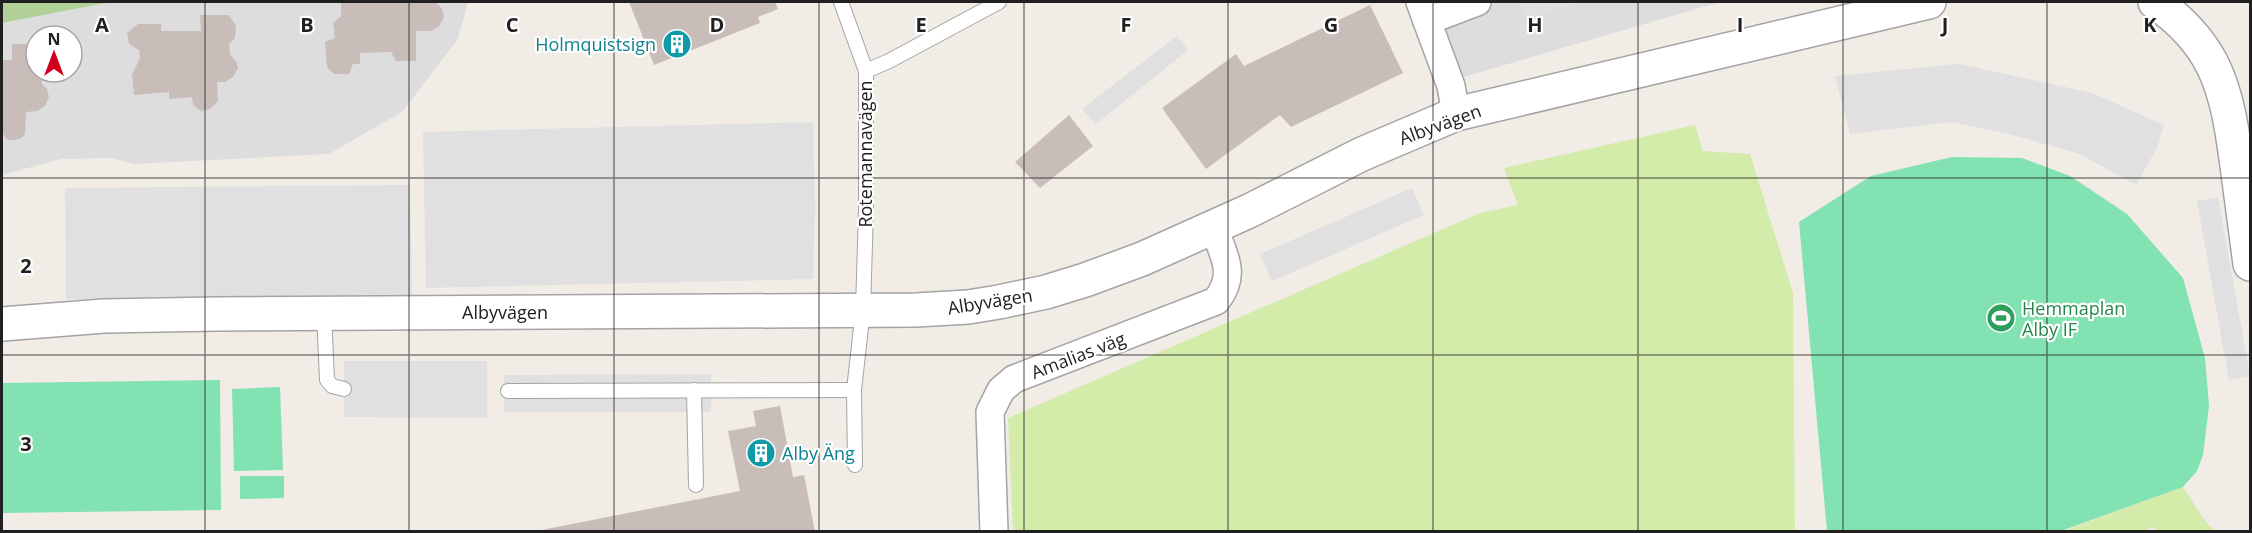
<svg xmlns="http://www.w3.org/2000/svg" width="2252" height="533" font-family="'Open Sans',sans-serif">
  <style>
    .residential { fill: #dedddd; fill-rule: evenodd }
    .grass { fill: #d3ecaa }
    .forest { fill: #b1d199 }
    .pitch { fill: #82e2b1 }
    .parking { fill: #e0e0e0 }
    .building { fill: #c9bdb9 }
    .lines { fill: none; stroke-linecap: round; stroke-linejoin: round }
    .service-casing { stroke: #a4a4a4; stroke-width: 16 }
    .minor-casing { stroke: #a4a4a4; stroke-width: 30 }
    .tertiary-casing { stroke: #a4a4a4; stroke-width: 36 }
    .service { stroke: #fff; stroke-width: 14 }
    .minor { stroke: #fff; stroke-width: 27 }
    .tertiary { stroke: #fff; stroke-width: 33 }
    .grid { fill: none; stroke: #202020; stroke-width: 1.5; stroke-opacity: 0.55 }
    .labels { text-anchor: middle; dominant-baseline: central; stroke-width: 4.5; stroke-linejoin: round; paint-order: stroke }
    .culture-label { font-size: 18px; fill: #0d838f; stroke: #fff; text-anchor: end }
    .street-label { font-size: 18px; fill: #202020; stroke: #fff }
    .leisure-label { font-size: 18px; fill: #27864d; stroke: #fff; text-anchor: start }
    .grid-label { font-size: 20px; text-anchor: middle; font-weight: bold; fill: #202020; stroke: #fff; stroke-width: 4.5; stroke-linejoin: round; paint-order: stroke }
  </style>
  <rect width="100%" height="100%" fill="#f1ece6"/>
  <g class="residential">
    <path d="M111 2H468L458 39 402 112 329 154 135 164 111 158 61 159 2 175V23ZM36 36H72V72H36Z"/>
    <polygon points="1426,2 1720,2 1450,81"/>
  </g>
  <g class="grass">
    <polygon points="1695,125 1703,151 1750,154 1793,293 1795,531 1013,531 1008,418 1480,213 1518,205 1504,168"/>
    <polygon points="2183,487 2205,521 2215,531 2157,531 2155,527 2144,531 2061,532"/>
  </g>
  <polygon class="forest" points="2,2 111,2 2,23"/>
  <g class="pitch">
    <polygon points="1952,157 2022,158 2070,176 2127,214 2183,278 2205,358 2209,406 2203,455 2197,471 2183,487 2061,531 1827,531 1799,222 1871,176"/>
    <polygon points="220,380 221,510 2,513 2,383"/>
    <polygon points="280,387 283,470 234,471 232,389"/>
    <polygon points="240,476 284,476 284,498 240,499"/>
  </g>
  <g class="parking">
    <polygon points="1519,2 1583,2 1523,17"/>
    <polygon points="1177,36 1188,50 1096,124 1082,109"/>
    <polygon points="1960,64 2092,93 2164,125 2158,146 2136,185 2080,154 2009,134 1951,122 1850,134 1835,76"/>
    <polygon points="813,122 815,209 813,279 426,288 423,132"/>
    <polygon points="410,185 412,297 66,299 65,188"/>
    <polygon points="1412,188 1424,215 1272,281 1260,254"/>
    <polygon points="2218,197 2250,376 2229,380 2197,201"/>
    <polygon points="344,361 487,361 487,418 344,417"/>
    <polygon points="711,374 711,412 504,412 504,375"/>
  </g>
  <g class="building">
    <polygon points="341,2 436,2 442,9 444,17 439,26 431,31 416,31 416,61 396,61 391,52 360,53 360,64 353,64 349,74 334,74 327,67 325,42 335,38 333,23 341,16"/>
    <polygon points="629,2 775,2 778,9 758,17 760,23 654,65"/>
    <polygon points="1370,5 1403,73 1291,127 1280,115 1206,169 1162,108 1236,54 1244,66"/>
    <polygon points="200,15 229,15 236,26 235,38 229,44 230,55 236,61 238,68 233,77 225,82 217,82 218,101 210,109 201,111 193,105 192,97 169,99 169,92 134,95 132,75 140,58 139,50 129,44 127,33 138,24 161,24 161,31 201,31"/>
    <polygon points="12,44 36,44 36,72 41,72 42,84 47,89 49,97 45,106 37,111 26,112 25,134 22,138 13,140 7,140 2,132 2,60 12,60"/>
    <polygon points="1069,115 1093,146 1040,188 1015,162"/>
    <polygon points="780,406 793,477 804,475 815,532 531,532 740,491 728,431 756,426 753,411"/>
  </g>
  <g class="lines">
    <g class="service-casing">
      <g id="service">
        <polyline points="841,2 866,71 866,210 863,310 854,390 855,465"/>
        <polyline points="866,71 889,61 999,2"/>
        <polyline points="324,313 327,380 332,386 344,389"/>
        <polyline points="694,390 696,485"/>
        <polyline points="508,391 854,390"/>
      </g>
    </g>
    <g class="minor-casing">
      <g id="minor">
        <polyline points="1420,2 1451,86 1456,114"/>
        <polyline points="1427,21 1477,2"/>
        <path d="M994 532 990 412 1001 390 1014 379 1216 301C1238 274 1223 254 1213 226"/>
      </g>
    </g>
    <g class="tertiary-casing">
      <g id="tertiary">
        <path d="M2155 2C2178 18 2200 40 2213 66 2229 99 2233 137 2238 173 2242 203 2246 233 2250 264"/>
        <polyline points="2,324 104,316 217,314 916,310 968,307 999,302 1046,292 1085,280 1142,259 1249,211 1362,154 1456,114 1929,2"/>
      </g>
    </g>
    <use href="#service" class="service"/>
    <use href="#minor" class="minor"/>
    <use href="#tertiary" class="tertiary"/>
  </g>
  <path class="grid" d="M205 2V532M409 2V532M614 2V532M819 2V532M1024 2V532M1228 2V532M1433 2V532M1638 2V532M1843 2V532M2047 2V532M2 178H2250M2 355H2250"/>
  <defs>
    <g id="building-disc" transform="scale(1.5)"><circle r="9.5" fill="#0f9aa8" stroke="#fff"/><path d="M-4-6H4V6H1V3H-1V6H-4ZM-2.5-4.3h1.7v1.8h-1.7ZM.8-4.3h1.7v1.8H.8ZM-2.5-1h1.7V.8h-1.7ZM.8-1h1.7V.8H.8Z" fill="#fff"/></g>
    <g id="stadium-disc" transform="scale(1.5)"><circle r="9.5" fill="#2e9e5b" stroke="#fff"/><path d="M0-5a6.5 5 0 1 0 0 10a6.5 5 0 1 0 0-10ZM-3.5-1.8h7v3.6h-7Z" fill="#fff"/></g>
  </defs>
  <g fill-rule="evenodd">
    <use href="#building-disc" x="677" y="44"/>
    <use href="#stadium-disc" x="2001" y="318"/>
    <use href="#building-disc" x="761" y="453"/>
  </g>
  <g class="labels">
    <g class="culture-label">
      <text x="656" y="44">Holmquistsign</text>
      <text x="782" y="453" text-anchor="start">Alby Äng</text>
    </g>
    <g class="street-label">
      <text transform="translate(1440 124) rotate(-20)">Albyvägen</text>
      <text transform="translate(865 154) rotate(-90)">Rotemannavägen</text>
      <text transform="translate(990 301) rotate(-9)">Albyvägen</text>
      <text x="505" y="312">Albyvägen</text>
      <text transform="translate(1078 355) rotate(-21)">Amalias väg</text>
    </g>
    <g class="leisure-label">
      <text x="2022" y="308">Hemmaplan<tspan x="2022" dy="21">Alby IF</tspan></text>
    </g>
  </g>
  <g class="grid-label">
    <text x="102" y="32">A</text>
    <text x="307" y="32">B</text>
    <text x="512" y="32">C</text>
    <text x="717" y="32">D</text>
    <text x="921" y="32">E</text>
    <text x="1126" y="32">F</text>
    <text x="1331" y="32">G</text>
    <text x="1535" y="32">H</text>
    <text x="1740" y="32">I</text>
    <text x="1945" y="32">J</text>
    <text x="2150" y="32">K</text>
    <text x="26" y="273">2</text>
    <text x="26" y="451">3</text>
  </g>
  <rect width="2252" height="533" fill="none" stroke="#202020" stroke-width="6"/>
  <g transform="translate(54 54)"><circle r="28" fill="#ffffff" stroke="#a6a6a6" stroke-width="1.5"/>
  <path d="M0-4.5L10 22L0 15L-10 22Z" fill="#d0001a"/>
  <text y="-9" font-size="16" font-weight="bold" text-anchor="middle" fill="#202020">N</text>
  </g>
</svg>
